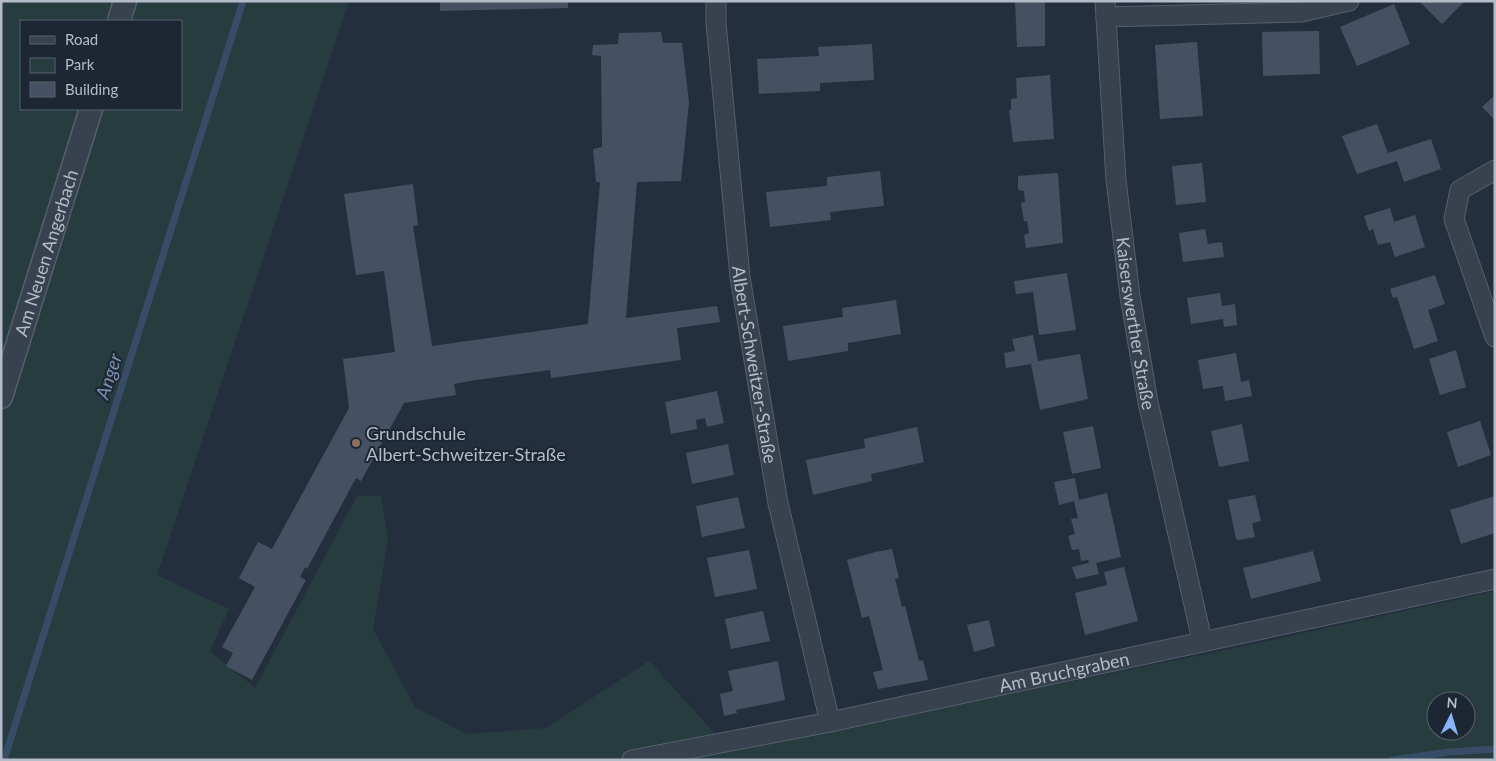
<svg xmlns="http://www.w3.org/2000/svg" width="1496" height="761" font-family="Lato,sans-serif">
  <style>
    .green { fill: #263c3f; fill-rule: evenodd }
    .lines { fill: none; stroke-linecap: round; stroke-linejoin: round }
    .stream { stroke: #394c67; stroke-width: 7 }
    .building { fill: #455162 }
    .minor-casing { stroke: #565f6c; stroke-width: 21 }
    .tertiary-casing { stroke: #565f6c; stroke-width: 25 }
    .minor { stroke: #38414e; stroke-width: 19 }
    .tertiary { stroke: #38414e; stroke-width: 22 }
    .education-dot { fill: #8d6e63; stroke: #1d2633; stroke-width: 2 }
    .labels { text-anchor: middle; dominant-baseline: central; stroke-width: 4; stroke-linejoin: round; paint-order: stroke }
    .street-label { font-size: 18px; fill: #b4bcc9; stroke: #1d2633 }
    .poi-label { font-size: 18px; fill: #b4bcc9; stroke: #1d2633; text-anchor: start }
    .water-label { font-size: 19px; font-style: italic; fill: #7c92b1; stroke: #1d2633 }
  </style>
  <rect width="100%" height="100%" fill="#242f3e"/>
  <path class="green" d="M1 1H349L157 575 229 609 210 651 255 688 357 496H381L388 539 373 629 415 707 466 734 546 728 649 661 731 751 1245 646 1495 591V760H1ZM21 21H181V109H21ZM1436 701H1466V731H1436Z"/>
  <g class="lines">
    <g class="stream">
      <polyline points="4,760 243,1"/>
      <polyline points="1392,760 1450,752 1495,749"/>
    </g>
  </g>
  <g class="building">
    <polygon points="440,1 568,1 568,8 440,11"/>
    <polygon points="1015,1 1045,1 1045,46 1017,47"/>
    <polygon points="1419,1 1465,1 1442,24"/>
    <polygon points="1394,4 1410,44 1357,66 1340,27"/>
    <polygon points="1319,31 1320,74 1263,76 1262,32"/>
    <polygon points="661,32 663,43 682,43 689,102 681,181 637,182 626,318 717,306 720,322 677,328 681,360 551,378 550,370 476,380 454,384 456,395 404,403 361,481 356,478 307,569 305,567 300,577 306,580 252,680 226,666 233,653 222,647 255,587 239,578 258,542 272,549 349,408 343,359 395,352 384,271 356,275 344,194 413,184 418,225 413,226 432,346 588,324 600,182 596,182 593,149 602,147 601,56 592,55 593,45 618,44 619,33"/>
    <polygon points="1197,42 1203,116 1160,119 1155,45"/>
    <polygon points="872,44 874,80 820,83 820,91 759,94 757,59 819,56 818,47"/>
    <polygon points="1050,75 1054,139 1013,142 1009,110 1011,110 1011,99 1017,98 1016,78"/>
    <polygon points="1495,95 1495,120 1482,107"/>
    <polygon points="1377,124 1388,153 1431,139 1441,169 1404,182 1397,161 1357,174 1342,136"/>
    <polygon points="1202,163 1206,202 1176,205 1172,166"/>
    <polygon points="880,171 884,206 830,212 831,220 770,227 766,192 827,186 827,177"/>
    <polygon points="1058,173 1063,243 1026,248 1024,235 1029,233 1027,221 1024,221 1021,203 1025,202 1024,191 1018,190 1018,176"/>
    <polygon points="1390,208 1394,222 1415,215 1425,247 1395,257 1390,242 1378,245 1373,229 1369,231 1364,216"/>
    <polygon points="1205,229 1208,244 1222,242 1224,257 1183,262 1179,233"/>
    <polygon points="1067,273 1076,330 1039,335 1033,292 1016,294 1014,281"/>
    <polygon points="1435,275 1445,304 1428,310 1438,341 1414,349 1397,297 1393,298 1390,289"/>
    <polygon points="1220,293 1222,306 1235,304 1237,325 1224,327 1223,319 1191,324 1187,298"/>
    <polygon points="896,300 901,334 848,343 848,351 788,361 783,326 843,317 842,308"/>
    <polygon points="1033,335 1038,361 1080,354 1088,399 1040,410 1031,364 1006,368 1004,353 1015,351 1012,339"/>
    <polygon points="1456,350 1466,387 1440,395 1429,359"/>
    <polygon points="1236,353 1241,382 1249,380 1252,396 1225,401 1223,386 1203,389 1198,360"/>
    <polygon points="717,391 724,423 707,427 705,418 696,420 697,429 671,434 665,402"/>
    <polygon points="1480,421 1491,455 1458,467 1447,432"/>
    <polygon points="1242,424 1249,461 1219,467 1211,431"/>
    <polygon points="1093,426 1101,468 1072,474 1063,432"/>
    <polygon points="917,427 924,462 871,474 872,481 813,495 806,460 865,448 864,439"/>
    <polygon points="728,444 734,475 692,484 686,453"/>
    <polygon points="1075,478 1079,500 1107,493 1121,557 1096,563 1099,574 1076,579 1072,567 1089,563 1088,560 1081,561 1079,549 1072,550 1068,536 1075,534 1071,519 1078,518 1074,501 1059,505 1054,482"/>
    <polygon points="1255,495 1261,521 1252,523 1255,537 1239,540 1236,539 1228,500"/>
    <polygon points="1495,496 1495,533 1461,544 1450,510"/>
    <polygon points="738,497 745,528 702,537 696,506"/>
    <polygon points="892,549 899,578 895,579 902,607 905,606 919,661 923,660 928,680 878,689 873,672 883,670 869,616 862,618 847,560 875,552"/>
    <polygon points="749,550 757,589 715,597 707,558"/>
    <polygon points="1313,551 1321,581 1251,599 1243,568"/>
    <polygon points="1124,567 1138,621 1085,635 1075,593 1107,585 1104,572"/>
    <polygon points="763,611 770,641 731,649 725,619"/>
    <polygon points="989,620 995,646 974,652 967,625"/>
    <polygon points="778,661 785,700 736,710 737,713 724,716 720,694 733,691 728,671"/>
  </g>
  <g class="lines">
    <g class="minor-casing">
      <g id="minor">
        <path id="s1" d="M716 1V23L740 277 778 503 830 722"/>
        <path id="s2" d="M1105 1 1116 180 1130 296 1148 402 1202 640"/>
        <polyline points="1106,17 1301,12 1349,1"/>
        <polyline points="1495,170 1460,190 1454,219 1495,337"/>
        <path id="s3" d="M632 760 830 722 1495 579"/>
      </g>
    </g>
    <g class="tertiary-casing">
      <g id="tertiary">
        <polyline points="119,21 125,1"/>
        <path id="s4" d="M1 397 91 109"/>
      </g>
    </g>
    <use href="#minor" class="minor"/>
    <use href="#tertiary" class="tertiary"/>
  </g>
  <circle class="education-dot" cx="356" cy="443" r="5"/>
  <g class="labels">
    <g class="street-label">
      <text stroke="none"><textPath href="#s4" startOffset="151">Am Neuen Angerbach</textPath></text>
      <text stroke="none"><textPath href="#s2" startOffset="324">Kaiserswerther Straße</textPath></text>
      <text stroke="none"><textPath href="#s1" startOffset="366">Albert-Schweitzer-Straße</textPath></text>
      <text stroke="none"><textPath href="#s3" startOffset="441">Am Bruchgraben</textPath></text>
    </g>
    <g class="poi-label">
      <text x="366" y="433">Grundschule<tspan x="366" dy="21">Albert-Schweitzer-Straße</tspan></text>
    </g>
    <g class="water-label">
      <text transform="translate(108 376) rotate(-72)">Anger</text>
    </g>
  </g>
  <rect width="1496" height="761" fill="none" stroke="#b4bcc9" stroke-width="5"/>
  <rect x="20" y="20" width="162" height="90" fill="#1d2633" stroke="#59626f"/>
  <rect x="30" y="36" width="25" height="8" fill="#38414e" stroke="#59626f"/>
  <text x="65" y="45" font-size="15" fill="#b4bcc9">Road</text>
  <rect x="30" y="58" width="25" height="15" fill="#263c3f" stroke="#59626f"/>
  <text x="65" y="70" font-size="15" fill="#b4bcc9">Park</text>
  <rect x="30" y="82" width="25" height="15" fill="#455162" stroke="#59626f"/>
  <text x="65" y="95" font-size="15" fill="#b4bcc9">Building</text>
  <g transform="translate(1451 716) rotate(5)"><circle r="24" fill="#1d2633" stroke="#59626f"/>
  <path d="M0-4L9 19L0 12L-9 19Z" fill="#8ab4f8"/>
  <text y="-8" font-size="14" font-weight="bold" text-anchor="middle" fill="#b4bcc9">N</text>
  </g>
</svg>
